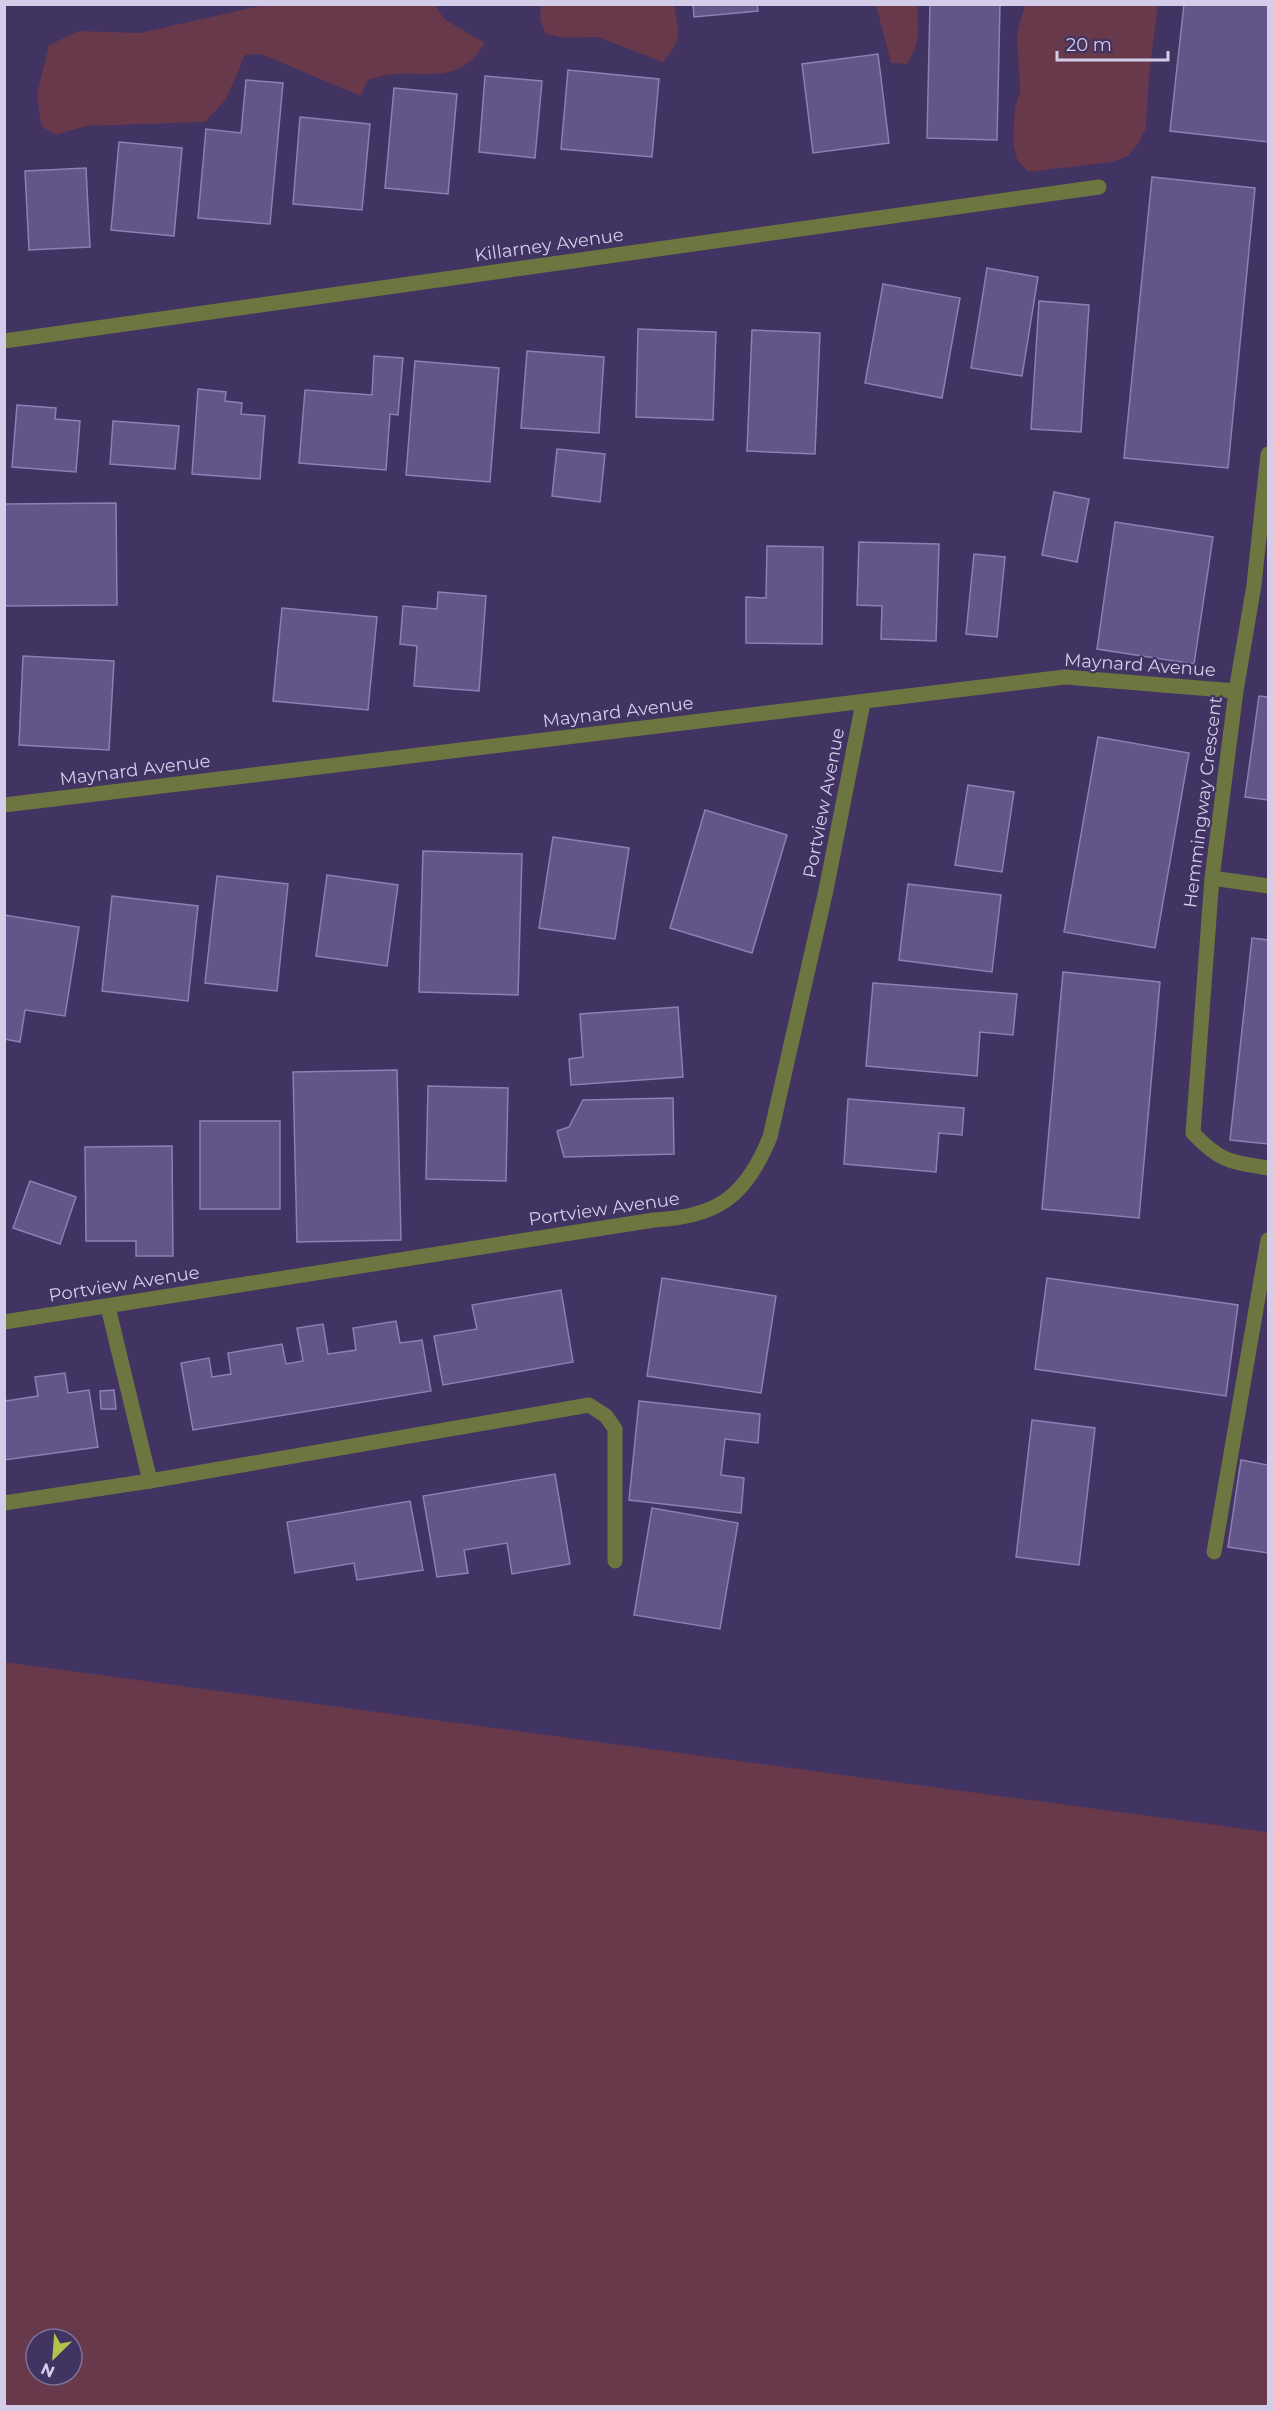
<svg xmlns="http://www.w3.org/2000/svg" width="1273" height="2411" font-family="Montserrat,sans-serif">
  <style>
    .green { fill: #68384b; fill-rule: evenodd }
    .building { fill: #635588; stroke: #8d7fb5; stroke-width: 1.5 }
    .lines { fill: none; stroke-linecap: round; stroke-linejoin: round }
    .minor { stroke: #6d7540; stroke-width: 15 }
    .labels { text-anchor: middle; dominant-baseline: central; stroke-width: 4.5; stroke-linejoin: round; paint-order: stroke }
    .street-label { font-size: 18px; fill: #d4cdea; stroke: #413362 }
  </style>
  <rect width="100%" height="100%" fill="#413362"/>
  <g class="green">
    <path d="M264 5H435L444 19 485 43C455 95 410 61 367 81L361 96 261 54 245 55 226 99 205 122 86 126 56 135 41 126 37 94 49 45 79 31 140 33Z"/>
    <path d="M541 5H674C679 32 683 40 663 62L598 37 564 38 546 34 540 19Z"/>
    <path d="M876 5H917C918 29 921 43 907 64L891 63Z"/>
    <polygon points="1025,5 1158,5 1149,75 1146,128 1138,144 1128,156 1112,162 1028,172 1017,159 1013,143 1015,107 1020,92 1017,33"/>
    <path d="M4 1662 1268 1832V2406H5ZM36 2339H72V2375H36Z"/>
  </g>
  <g class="building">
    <polygon points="693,4 757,4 758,11 694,17"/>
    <polygon points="930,4 1000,4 997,140 927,138"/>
    <polygon points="1184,4 1268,4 1268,142 1170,131"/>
    <polygon points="878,54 889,143 813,153 802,64"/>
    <polygon points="568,70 659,79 652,157 561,149"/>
    <polygon points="485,76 542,81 535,158 479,152"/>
    <polygon points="246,80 283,83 270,224 198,218 206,129 241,133"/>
    <polygon points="394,88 457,94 448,194 385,188"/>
    <polygon points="300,117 370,124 362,210 293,204"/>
    <polygon points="119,142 182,148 174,236 111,230"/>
    <polygon points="86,168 90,247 29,250 25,171"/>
    <polygon points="1152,177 1255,188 1228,468 1124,458"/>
    <polygon points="987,268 1038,277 1022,376 971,368"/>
    <polygon points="883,284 960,298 942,398 865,383"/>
    <polygon points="1039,301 1089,305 1081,432 1031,429"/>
    <polygon points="638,329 716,332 713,420 636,417"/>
    <polygon points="752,330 820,333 815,454 747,451"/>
    <polygon points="527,351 604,357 599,433 521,428"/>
    <polygon points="374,356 403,358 398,415 390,414 386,470 299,463 305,390 372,395"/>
    <polygon points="415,361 499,368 490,482 406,475"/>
    <polygon points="198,389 226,392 225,401 242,403 241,414 265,416 260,479 192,474"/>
    <polygon points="17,405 56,408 55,419 80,421 76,472 12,467"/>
    <polygon points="113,421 179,426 175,469 110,464"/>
    <polygon points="557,449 605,454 600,502 552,496"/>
    <polygon points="1054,492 1089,499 1077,562 1042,555"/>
    <polygon points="116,503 117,605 4,606 4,504"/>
    <polygon points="1115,522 1213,537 1194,664 1097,649"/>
    <polygon points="859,542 939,544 936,641 881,639 882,606 857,605"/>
    <polygon points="767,546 823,547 822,644 746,643 746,597 766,598"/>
    <polygon points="974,554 1005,557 997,637 966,634"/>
    <polygon points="438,592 486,596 479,691 414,686 417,646 400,644 403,606 437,609"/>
    <polygon points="282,608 377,617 368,710 273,701"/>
    <polygon points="23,656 114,661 109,750 19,745"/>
    <polygon points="1259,696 1268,697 1268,800 1245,797"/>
    <polygon points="1098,737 1189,753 1155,948 1064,932"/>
    <polygon points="968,785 1014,792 1002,872 955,865"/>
    <polygon points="705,810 787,835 752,953 670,928"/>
    <polygon points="553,837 629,848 615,939 539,928"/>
    <polygon points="423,851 522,854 518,995 419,992"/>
    <polygon points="327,875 398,885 387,966 316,956"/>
    <polygon points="217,876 288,884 277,991 205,983"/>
    <polygon points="908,884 1001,895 992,972 899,960"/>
    <polygon points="112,896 198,906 188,1001 102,991"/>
    <polygon points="4,915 79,927 65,1016 25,1010 20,1042 4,1039"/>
    <polygon points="1252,938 1268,940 1268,1144 1230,1140"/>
    <polygon points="1063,972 1160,982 1139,1218 1042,1209"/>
    <polygon points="873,983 1017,994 1013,1035 980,1032 977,1076 866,1066"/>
    <polygon points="678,1007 683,1077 571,1085 569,1059 583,1057 580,1014"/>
    <polygon points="397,1070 401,1240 297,1242 293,1072"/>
    <polygon points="428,1086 508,1088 506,1181 426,1179"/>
    <polygon points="673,1098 674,1154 564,1157 557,1131 569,1127 583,1100"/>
    <polygon points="848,1099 964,1108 962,1135 939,1133 936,1172 844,1164"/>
    <rect x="200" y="1121" width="80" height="88"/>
    <polygon points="172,1146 173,1256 136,1256 136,1241 86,1241 85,1147"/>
    <polygon points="30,1181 76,1197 60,1244 13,1228"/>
    <polygon points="662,1278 776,1296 761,1393 647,1376"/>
    <polygon points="1047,1278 1238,1305 1226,1396 1035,1369"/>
    <polygon points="561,1290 573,1362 443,1385 434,1336 477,1329 472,1305"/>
    <polygon points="396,1321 400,1343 422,1340 431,1391 193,1430 181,1363 209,1358 212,1377 231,1374 228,1353 282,1344 286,1364 303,1361 297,1328 323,1324 328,1354 356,1350 353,1328"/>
    <polygon points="65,1373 68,1393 89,1390 98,1447 4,1460 4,1393 6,1401 38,1396 35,1377"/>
    <polygon points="114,1390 116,1409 101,1409 100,1391"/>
    <polygon points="639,1401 760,1414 758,1443 725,1439 721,1475 744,1478 741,1513 629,1500"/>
    <polygon points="1032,1420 1095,1428 1079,1565 1016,1557"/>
    <polygon points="1241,1460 1268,1465 1268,1553 1228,1547"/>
    <polygon points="555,1474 570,1564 512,1574 507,1543 464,1550 468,1573 437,1577 423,1496"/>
    <polygon points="410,1501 423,1570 357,1580 354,1563 295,1573 287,1522"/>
    <polygon points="652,1508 738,1523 720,1629 634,1615"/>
  </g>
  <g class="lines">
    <g class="minor">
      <polyline points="4,341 1099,187"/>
      <path d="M1268 454 1254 585 1236 691 1212 878 1193 1133C1220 1162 1231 1162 1268 1168"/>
      <polyline points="4,805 1065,677 1236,691"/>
      <polyline points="1212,878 1268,886"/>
      <polyline points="108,1307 150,1481"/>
      <path d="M4 1322 654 1220C718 1217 746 1196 770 1137L826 890 863 703"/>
      <polyline points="4,1503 150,1481 589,1405 606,1416 615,1429 615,1561"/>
      <polyline points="1214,1552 1268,1240"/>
    </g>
  </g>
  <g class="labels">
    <g class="street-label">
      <text transform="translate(549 245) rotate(-8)">Killarney Avenue</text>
      <text transform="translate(1140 665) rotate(4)">Maynard Avenue</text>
      <text transform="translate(618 712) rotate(-7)">Maynard Avenue</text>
      <text transform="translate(135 770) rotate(-7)">Maynard Avenue</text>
      <text transform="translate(1203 802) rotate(-83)">Hemmingway Crescent</text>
      <text transform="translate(824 803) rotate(-79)">Portview Avenue</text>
      <text transform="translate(604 1209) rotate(-8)">Portview Avenue</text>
      <text transform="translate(124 1284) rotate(-9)">Portview Avenue</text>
    </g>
  </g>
  <rect width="1273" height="2411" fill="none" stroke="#d4cdea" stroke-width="12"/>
  <g transform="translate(54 2357) rotate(205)"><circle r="28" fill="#413362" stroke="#7c7198" stroke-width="1.5"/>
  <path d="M0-4.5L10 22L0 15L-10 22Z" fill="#b3c24b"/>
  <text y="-9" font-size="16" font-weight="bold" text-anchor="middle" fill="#d4cdea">N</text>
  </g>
  <path d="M1057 51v9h111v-9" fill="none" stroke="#d4cdea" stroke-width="3"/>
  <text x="1066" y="51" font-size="18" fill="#d4cdea" stroke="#413362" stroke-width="4.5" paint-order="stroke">20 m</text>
</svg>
